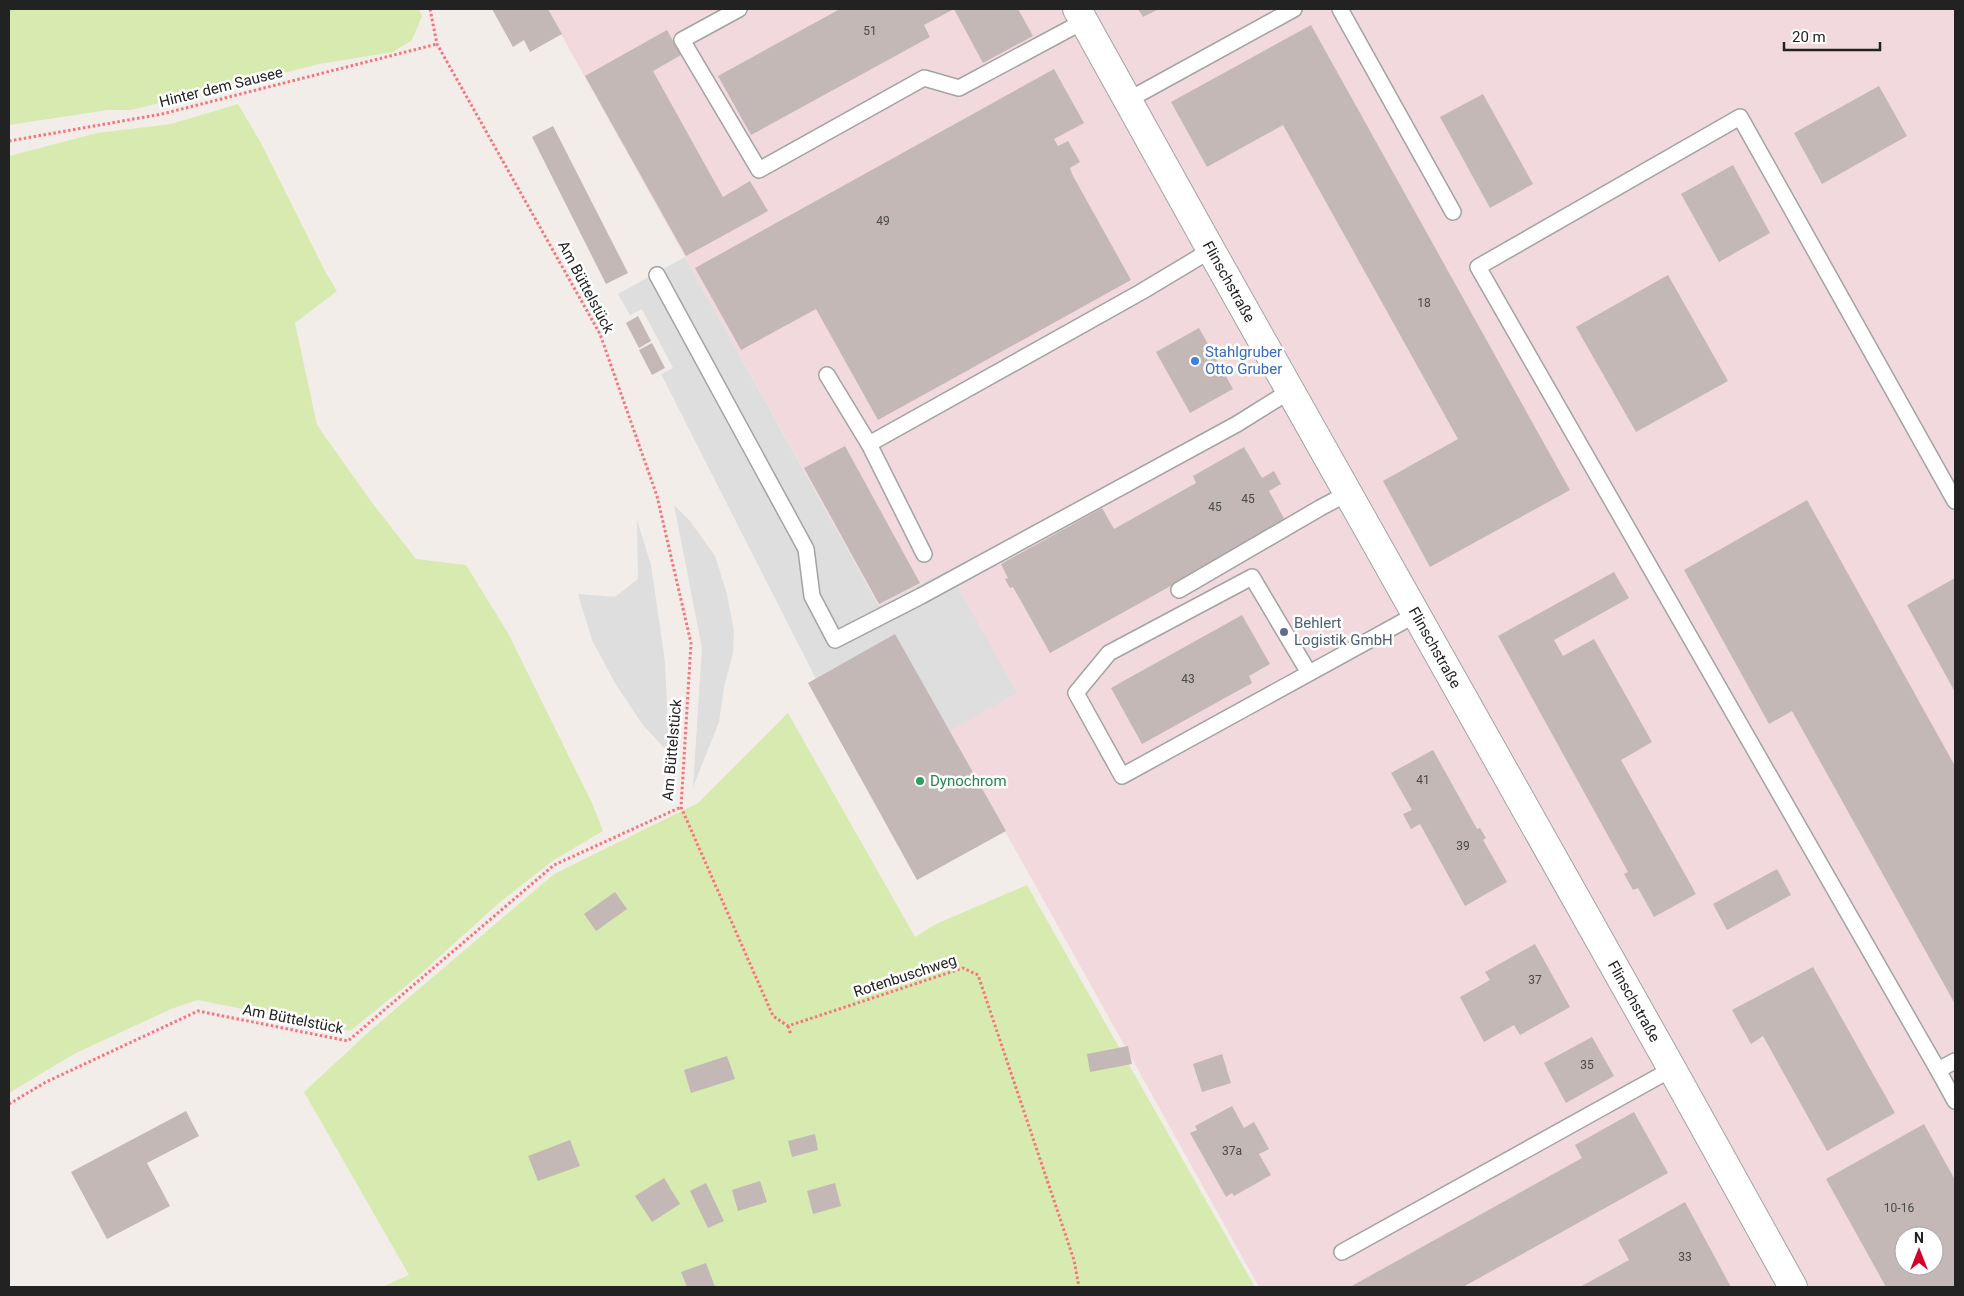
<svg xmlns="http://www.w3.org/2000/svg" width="1964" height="1296" font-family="Roboto,sans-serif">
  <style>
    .commercial { fill: #f2d9dd; fill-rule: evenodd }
    .grass { fill: #d7ebb0 }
    .parking { fill: #dedede }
    .building { fill: #c3b8b5; fill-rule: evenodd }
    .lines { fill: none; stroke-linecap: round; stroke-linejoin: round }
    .lane-casing { stroke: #a3a3a3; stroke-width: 18 }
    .street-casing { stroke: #a3a3a3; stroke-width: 30 }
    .path { stroke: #f9737d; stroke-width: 3; stroke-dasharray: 2.5 2.5; stroke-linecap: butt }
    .lane { stroke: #fff; stroke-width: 15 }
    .street { stroke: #fff; stroke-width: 28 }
    .shop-dot { fill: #3f7fe0; stroke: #fff; stroke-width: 2 }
    .service-dot { fill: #5c6f8a; stroke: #fff; stroke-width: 2 }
    .leisure-dot { fill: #2e9e5b; stroke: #fff; stroke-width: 2 }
    .labels { text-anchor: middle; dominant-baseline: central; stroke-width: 5; stroke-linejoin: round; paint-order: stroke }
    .number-label { font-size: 12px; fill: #4a4847 }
    .street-label { font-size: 15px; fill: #222; stroke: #fff }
    .shop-label { font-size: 15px; fill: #366cbe; stroke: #fff; text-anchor: start }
    .service-label { font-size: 15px; fill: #4e5e75; stroke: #fff; text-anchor: start }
    .leisure-label { font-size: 15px; fill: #27864d; stroke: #fff; text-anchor: start }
  </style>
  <rect width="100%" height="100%" fill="#f2ede9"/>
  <path class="commercial" d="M547 9H1955V1287H1259ZM1904 1236H1934V1266H1904Z"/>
  <g class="grass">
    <polygon points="9,9 419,9 422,16 412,40 393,52 320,64 131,110 108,110 9,125"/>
    <polygon points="238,104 261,143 325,271 337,291 295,323 317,425 370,500 416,559 466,565 508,633 592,803 603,831 554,860 500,902 417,977 350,1031 198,1000 171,1009 74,1054 9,1093 9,156 97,133 171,124"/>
    <polygon points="788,713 915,937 936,924 1027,885 1255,1287 382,1287 409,1275 304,1092 373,1028 554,874 698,803"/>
  </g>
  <g class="parking">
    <polygon points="685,257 879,606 948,570 1017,693 949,731 816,679 661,374 673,368 642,309 630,315 618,294"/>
    <polygon points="674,505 690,521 715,556 727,594 734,631 733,653 724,687 719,722 693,787 702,648"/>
    <polygon points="637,520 651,565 665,662 669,753 643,725 615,683 592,640 578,594 615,597 638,579"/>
  </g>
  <g class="building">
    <polygon points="492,9 548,9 562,34 530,52 524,40 513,47"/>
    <polygon points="840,9 1018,9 1033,36 983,63 954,9 924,25 930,37 751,135 718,76"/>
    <polygon points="1138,9 1159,9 1143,17"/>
    <polygon points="1311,25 1570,490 1430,567 1383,481 1458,439 1283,125 1207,167 1171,102"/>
    <polygon points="667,30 681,55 653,71 723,197 750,181 768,211 686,256 585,76"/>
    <polygon points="1054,69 1084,123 1054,139 1058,146 1068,141 1080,162 1070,168 1072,174 1131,280 878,420 816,309 741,350 695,268"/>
    <polygon points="1879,86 1907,136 1822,184 1794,133"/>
    <polygon points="1483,94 1533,184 1490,208 1440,117"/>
    <polygon points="553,126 628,273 606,284 532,137"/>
    <polygon points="1733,165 1770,233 1719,262 1681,194"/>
    <polygon points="1668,275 1728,381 1636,432 1576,327"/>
    <polygon points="638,316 651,341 639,348 626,323"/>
    <polygon points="1199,328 1233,389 1190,413 1156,352"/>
    <polygon points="652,343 665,368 652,375 639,350"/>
    <polygon points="845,446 920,583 879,604 804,468"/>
    <polygon points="1244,447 1262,478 1274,471 1281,484 1269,491 1286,522 1050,653 1013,587 1010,588 1005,579 1008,578 1001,564 1102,508 1114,529 1196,483 1193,476"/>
    <polygon points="1807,500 1955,766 1955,1004 1792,711 1769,724 1684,570"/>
    <polygon points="1614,572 1629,598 1554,640 1563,656 1594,639 1652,742 1621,760 1696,894 1654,917 1638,888 1633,890 1624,874 1628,872 1498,636"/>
    <polygon points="1955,578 1955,692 1907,605"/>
    <polygon points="1242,615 1270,664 1249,676 1252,683 1142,744 1111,688"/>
    <polygon points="895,634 1006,831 917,880 808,683"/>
    <polygon points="1433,750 1477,829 1480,828 1486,838 1483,840 1507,882 1465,906 1420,824 1411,829 1403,814 1412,810 1391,773"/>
    <polygon points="1777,869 1791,895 1727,930 1713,904"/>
    <polygon points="615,892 627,909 596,931 584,914"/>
    <polygon points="1535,944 1570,1007 1520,1035 1514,1025 1484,1042 1460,997 1490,980 1485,972"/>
    <polygon points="1813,967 1895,1113 1827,1151 1763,1036 1751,1044 1732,1010"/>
    <polygon points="1592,1037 1614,1076 1566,1103 1544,1063"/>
    <polygon points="1128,1046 1132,1064 1090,1072 1087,1054"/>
    <polygon points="1222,1054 1231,1083 1202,1092 1193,1064"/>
    <polygon points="727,1056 735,1079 691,1093 684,1070"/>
    <polygon points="1232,1106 1244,1128 1254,1122 1269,1149 1259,1154 1271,1175 1234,1196 1232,1193 1226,1197 1190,1133 1197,1130 1195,1126"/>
    <polygon points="186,1111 199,1136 147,1163 170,1206 107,1239 71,1172"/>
    <polygon points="1634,1112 1668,1173 1463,1287 1350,1287 1582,1158 1575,1145"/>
    <path d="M1924 1124 1955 1180V1287H1886L1826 1179ZM1904 1236H1934V1266H1904Z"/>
    <polygon points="815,1134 818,1150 792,1157 788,1141"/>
    <polygon points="570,1140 580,1166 538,1181 528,1156"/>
    <polygon points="664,1178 680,1204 652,1222 635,1196"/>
    <polygon points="760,1181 767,1202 738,1211 732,1190"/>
    <polygon points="706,1183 724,1221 708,1228 690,1191"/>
    <polygon points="835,1183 841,1206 813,1214 807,1191"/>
    <polygon points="1685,1202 1731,1287 1580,1287 1629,1260 1618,1240"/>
    <polygon points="706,1263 715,1287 687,1287 681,1272"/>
  </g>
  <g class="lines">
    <g class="lane-casing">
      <g id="lane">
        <polyline points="739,9 682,40 759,170 924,78 959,88 1084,21"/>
        <polyline points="1340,9 1453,212"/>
        <polyline points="1128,100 1294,9"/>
        <polyline points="657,275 806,549 812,596 835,640 921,596 1237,424 1290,391"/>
        <polyline points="827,375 869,444 1141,292 1211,250"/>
        <polyline points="869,444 924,554"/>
        <polyline points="1955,501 1740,117 1478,267 1938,1070 1955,1061"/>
        <polyline points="1179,590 1320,508 1348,493"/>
        <polyline points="1309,673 1252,577 1109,653 1076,693 1122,776 1415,615"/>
        <polyline points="1938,1070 1955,1101"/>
        <polyline points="1342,1252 1672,1069"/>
      </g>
    </g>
    <g class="street-casing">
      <g id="street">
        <path id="s1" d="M1077 9 1211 250 1672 1069 1793 1287"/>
      </g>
    </g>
    <g class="path">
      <polyline points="430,9 437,44 600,334 657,496 691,643 681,807 773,1016 788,1026 963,968 978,975 1074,1260 1079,1287"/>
      <polyline points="9,141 162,114 437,44"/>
      <polyline points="788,1026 791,1035"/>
      <polyline points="9,1104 46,1082 198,1011 348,1041 554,865 681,807"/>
    </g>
    <use href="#lane" class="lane"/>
    <use href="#street" class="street"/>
  </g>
  <circle class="shop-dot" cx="1195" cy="361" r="5"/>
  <circle class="service-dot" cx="1284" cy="632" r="5"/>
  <circle class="leisure-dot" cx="920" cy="781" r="5"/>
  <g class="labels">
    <g class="number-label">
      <text x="870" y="31">51</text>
      <text x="883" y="221">49</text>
      <text x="1424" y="303">18</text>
      <text x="1248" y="499">45</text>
      <text x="1215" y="507">45</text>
      <text x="1188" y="679">43</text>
      <text x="1423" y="780">41</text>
      <text x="1463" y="846">39</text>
      <text x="1535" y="980">37</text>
      <text x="1587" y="1065">35</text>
      <text x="1232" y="1151">37a</text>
      <text x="1899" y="1208">10-16</text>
      <text x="1685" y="1257">33</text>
    </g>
    <g class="street-label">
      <text transform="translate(221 87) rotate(-14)">Hinter dem Sausee</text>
      <text stroke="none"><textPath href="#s1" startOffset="312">Flinschstraße</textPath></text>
      <text transform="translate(586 287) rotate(62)">Am Büttelstück</text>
      <text stroke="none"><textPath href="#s1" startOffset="732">Flinschstraße</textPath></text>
      <text transform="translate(672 750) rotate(-85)">Am Büttelstück</text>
      <text transform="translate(905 976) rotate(-18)">Rotenbuschweg</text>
      <text stroke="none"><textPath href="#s1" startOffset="1138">Flinschstraße</textPath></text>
      <text transform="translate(293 1019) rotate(11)">Am Büttelstück</text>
    </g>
    <g class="shop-label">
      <text x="1205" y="352">Stahlgruber<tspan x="1205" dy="17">Otto Gruber</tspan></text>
    </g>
    <g class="service-label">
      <text x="1294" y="623">Behlert<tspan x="1294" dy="17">Logistik GmbH</tspan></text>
    </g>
    <g class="leisure-label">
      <text x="930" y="781">Dynochrom</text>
    </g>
  </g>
  <rect width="1964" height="1296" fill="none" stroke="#222222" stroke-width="20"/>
  <g transform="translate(1919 1251)"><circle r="24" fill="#ffffff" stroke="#a7a7a7"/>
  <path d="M0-4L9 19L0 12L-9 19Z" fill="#d30127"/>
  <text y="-8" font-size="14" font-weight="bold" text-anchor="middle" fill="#222222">N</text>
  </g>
  <path d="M1784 42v8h96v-8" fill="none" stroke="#222222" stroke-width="2.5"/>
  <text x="1792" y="42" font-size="15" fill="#222222" stroke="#ffffff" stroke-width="4" paint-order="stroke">20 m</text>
</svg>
